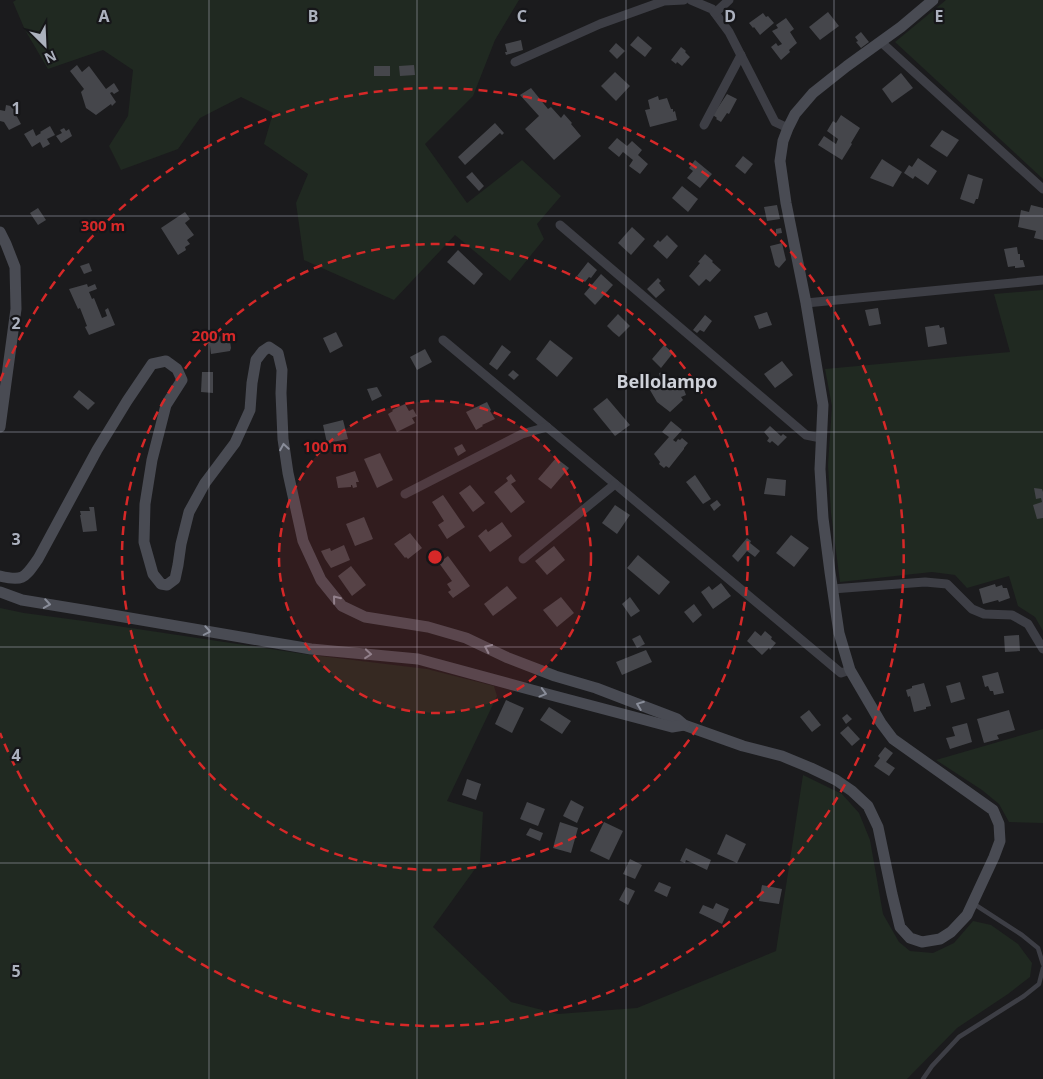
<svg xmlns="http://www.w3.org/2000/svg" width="1043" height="1079" font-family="'Noto Sans',sans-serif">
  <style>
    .green { fill: #202921 }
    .building { fill: #45464b }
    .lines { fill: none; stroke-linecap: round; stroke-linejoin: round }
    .service { stroke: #3d3e45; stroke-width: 4.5 }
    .minor { stroke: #3d3e45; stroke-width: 9 }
    .secondary { stroke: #494b53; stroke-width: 11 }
    .oneway { stroke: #898d99 }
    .grid { fill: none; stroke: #acb1be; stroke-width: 1; stroke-opacity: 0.55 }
    .ring { fill: none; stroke: #d62828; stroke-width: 2.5; stroke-dasharray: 9 6 }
    .labels { text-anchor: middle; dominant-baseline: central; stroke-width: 4.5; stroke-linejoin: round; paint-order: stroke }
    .quarter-label { font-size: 18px; font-weight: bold; fill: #ced1d9; stroke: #161619 }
    .grid-label { font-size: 16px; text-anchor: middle; font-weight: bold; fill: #acb1be; stroke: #161619; stroke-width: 4.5; stroke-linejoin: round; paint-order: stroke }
    .centre { fill: #d62828; stroke: #161619; stroke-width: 2.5 }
    .ring-label { font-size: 15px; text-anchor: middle; font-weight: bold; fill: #d62828; stroke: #161619; stroke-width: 4.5; stroke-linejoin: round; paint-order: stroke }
  </style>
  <rect width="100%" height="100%" fill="#1b1b1d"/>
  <g class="green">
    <polygon points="16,0 519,0 495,40 473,96 425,144 467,203 522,160 561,196 537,224 544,239 510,281 455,235 394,300 304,260 296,203 308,174 264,144 273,113 241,97 200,118 178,149 121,170 109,146 128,116 133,70 103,50 48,69 25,30 13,2"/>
    <polygon points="946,0 1043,0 1043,179 895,42"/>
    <polygon points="1043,290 1043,631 1035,617 1018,606 1009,576 967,588 955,575 932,572 840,582 831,513 828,465 832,406 825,369 1010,352 994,294"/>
    <polygon points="0,608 24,613 84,621 304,654 427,669 494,686 497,696 447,801 483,812 480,862 433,927 511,1002 558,1014 637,1008 776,951 803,775 842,794 859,813 870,840 883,914 899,942 910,951 933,953 954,943 973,921 991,925 1018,944 1032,963 1030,977 1008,994 957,1028 907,1079 0,1079"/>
    <polygon points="1043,729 1043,823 1009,822 999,804 982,790 936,760"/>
  </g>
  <g class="building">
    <polygon points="828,12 839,26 820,40 809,27"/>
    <polygon points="763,13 766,17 768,16 774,23 760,35 754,27 753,28 749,23"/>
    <polygon points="786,18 794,29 790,32 797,43 789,50 790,52 781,60 771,47 776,43 778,46 782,44 772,31 778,28 776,25"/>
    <polygon points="861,32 869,42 861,48 856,42 858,41 855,37"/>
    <polygon points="638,36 652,48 645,57 630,45"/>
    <polygon points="521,40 523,50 506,55 505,52 507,52 505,44"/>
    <polygon points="616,43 625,51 617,59 609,51"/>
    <polygon points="681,47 686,51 685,52 690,57 682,66 677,62 676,64 671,60"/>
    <polygon points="77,65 82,72 89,66 106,89 114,83 119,91 114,94 112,92 110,93 116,102 112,106 111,104 96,115 86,108 81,92 84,89 70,71"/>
    <polygon points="414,65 415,75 400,76 399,66"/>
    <rect x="374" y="66" width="16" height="10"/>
    <polygon points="615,72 630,86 616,101 601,86"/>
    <polygon points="901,73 913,88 892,103 882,89"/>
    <polygon points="531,88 548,109 551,107 561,118 564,114 572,123 571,124 581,136 554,160 525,129 539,116 520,95"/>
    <polygon points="727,94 737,99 729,114 727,113 721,122 716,119 717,118 713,115"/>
    <polygon points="658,96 659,100 667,98 671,109 673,109 673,112 675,111 677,120 650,127 645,110 650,109 648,100"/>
    <polygon points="6,105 15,107 14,111 21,124 9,130 4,122 0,121 0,110 5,111"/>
    <polygon points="841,115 860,128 851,143 852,144 842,160 818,145 824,136 836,144 838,139 827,131 833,121 836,123"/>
    <polygon points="495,123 504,133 502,135 500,133 465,165 458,157"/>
    <polygon points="50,126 55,135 47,139 50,144 43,148 40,142 32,147 24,134 33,129 36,136 41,133 40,132"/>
    <polygon points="64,128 66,131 69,129 72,136 61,143 56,136 62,133 60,130"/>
    <polygon points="942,130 959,140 947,157 930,146"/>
    <polygon points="617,138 627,146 632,141 642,150 638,155 648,164 640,174 629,166 633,160 623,152 619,157 608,148"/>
    <polygon points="743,156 753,164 745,174 735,166"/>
    <polygon points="918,158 937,171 928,185 915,176 913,179 904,173 909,165 912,167"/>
    <polygon points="882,159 902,172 893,187 870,178"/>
    <polygon points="695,160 712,174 700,188 687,178 693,171 689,168"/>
    <polygon points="472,172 484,186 479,191 466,177"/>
    <polygon points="968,174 983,179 978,199 976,199 974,204 960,199"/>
    <polygon points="682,186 698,199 688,212 672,198"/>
    <polygon points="777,205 780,219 767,221 764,207"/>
    <polygon points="1031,205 1043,208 1043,240 1034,238 1036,231 1018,227 1021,210 1029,212"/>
    <polygon points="38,208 46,220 38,225 30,213"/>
    <polygon points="185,212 190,219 185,223 194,235 187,240 190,244 185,247 186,250 178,255 161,228"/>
    <polygon points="632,227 645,239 631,255 618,243"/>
    <polygon points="781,228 782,233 776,234 776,229"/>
    <polygon points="667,235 678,246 667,259 653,246 658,240 660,242"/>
    <polygon points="782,243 786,260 779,268 775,265 770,246"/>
    <polygon points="1017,247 1018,254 1020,254 1020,260 1023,260 1025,267 1015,268 1015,266 1008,267 1004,249"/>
    <polygon points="458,250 483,274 474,285 447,262"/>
    <polygon points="705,254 713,261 712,262 721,270 710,282 706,279 699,286 689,276 700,263 698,262"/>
    <polygon points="588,262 597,270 591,278 589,277 585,282 577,276"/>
    <polygon points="89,263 92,271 84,274 80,266"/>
    <polygon points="601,274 613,285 595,305 584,294"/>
    <polygon points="658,278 661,281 659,283 665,290 656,298 647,289"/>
    <polygon points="87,284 88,287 95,284 97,289 89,292 92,299 94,298 102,318 107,316 105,310 108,308 115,325 89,335 85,327 87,326 80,308 78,309 69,289"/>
    <polygon points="878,308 881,324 869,326 865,310"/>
    <polygon points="767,312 772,325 759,329 754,316"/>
    <polygon points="618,314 630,326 619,337 613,332 607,326"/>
    <polygon points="705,315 712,321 704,332 700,330 697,333 693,330"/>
    <polygon points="939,325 940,328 944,327 947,344 928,347 925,327"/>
    <polygon points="336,332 343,346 330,353 323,338"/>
    <polygon points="229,335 231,348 230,351 211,354 209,338"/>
    <polygon points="550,340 573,358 557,377 536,359"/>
    <polygon points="502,345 511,352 497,370 489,364"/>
    <polygon points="664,345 673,353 661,368 652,359"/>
    <polygon points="425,349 432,362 417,370 410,357"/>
    <polygon points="782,361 793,375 775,388 764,374"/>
    <polygon points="513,370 519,375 514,380 508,375"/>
    <polygon points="202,372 213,372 213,393 201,392"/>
    <polygon points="664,372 667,384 674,380 675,377 678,378 680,378 686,395 681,397 683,400 670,412 657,402 650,390 662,384 659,373"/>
    <polygon points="377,387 382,396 372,401 367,389"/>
    <polygon points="79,390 95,403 88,410 73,397"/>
    <polygon points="607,398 630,425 615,436 593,409"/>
    <polygon points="487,402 491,410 490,411 495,419 482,425 483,426 476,430 466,412"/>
    <polygon points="405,404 409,411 413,409 417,416 412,418 415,423 397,432 388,414 393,411 392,410"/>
    <polygon points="343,420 348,439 327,443 323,425"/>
    <polygon points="671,421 682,430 673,440 676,442 678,439 680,440 682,438 688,443 684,448 684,449 669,468 666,466 664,468 659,464 660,462 654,454 669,437 662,432"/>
    <polygon points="770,426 781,436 783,434 787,437 778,446 772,441 770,443 767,441 769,438 764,432"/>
    <polygon points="462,444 466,451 458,456 454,448"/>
    <polygon points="380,453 393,480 377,488 364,459"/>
    <polygon points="556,458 569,468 551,489 538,479"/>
    <polygon points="355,471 359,482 356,482 357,487 353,488 352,485 351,485 351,487 338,488 336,477"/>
    <polygon points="511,474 516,481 511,484 525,502 511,513 494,492 508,481 506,478"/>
    <polygon points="695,475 711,499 703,504 686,482"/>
    <polygon points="767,478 786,480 785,496 764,494"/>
    <polygon points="470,485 485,503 473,512 459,493"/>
    <polygon points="1034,488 1042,489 1043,492 1043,518 1037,519 1033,505 1042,502 1041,498 1036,499"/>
    <polygon points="443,495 465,527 447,539 438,525 444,521 432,502"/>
    <polygon points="717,500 721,505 714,511 710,505"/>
    <polygon points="615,505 630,515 617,534 602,523"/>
    <polygon points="89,507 94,507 97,531 83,532 80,515 81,515 80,511 90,511"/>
    <polygon points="364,517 373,539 355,546 346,524"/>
    <polygon points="502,522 512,536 490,552 478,536 486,529 488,532"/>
    <polygon points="410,533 422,548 408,559 406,557 405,558 394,544"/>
    <polygon points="791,535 809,548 794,567 776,553"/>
    <polygon points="747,538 751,541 750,543 760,551 755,557 747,551 738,562 732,556"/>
    <polygon points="344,545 350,560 331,568 325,559 321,551 330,548 331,551"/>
    <polygon points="554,546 565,560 547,575 535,561"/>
    <polygon points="638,555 670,582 659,595 627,568"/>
    <polygon points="448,556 470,586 453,598 448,592 451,590 447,584 452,581 439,563"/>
    <polygon points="351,566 366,585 352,596 338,576"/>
    <polygon points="721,583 731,596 713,609 701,592 709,586 712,590"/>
    <polygon points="995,584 996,587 1002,585 1003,588 1007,588 1010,598 999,602 998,600 983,604 979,589"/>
    <polygon points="507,586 517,598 493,616 484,604"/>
    <polygon points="561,597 574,613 557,627 543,610"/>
    <polygon points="630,597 640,611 631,617 622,604"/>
    <polygon points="694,604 702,615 693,623 684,612"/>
    <polygon points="755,631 761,636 765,631 772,637 771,639 776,643 770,650 769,648 762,655 747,641"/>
    <polygon points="640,635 645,644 637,648 632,639"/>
    <polygon points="1019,635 1020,651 1005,652 1004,636"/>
    <polygon points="646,650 652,662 622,675 616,662"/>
    <polygon points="998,672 1004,693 994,695 993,691 990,691 988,686 985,687 982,676"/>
    <polygon points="960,682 965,699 951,703 946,686"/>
    <polygon points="924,683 931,706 926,707 926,709 914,712 910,696 908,697 906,690 912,688 912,686"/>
    <polygon points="506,700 524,708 512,733 495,724"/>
    <polygon points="549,707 571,721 562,734 540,720"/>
    <polygon points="809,710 821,725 812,732 800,717"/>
    <polygon points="1009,710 1015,730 997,735 999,739 984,743 977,719"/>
    <polygon points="847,714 852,719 846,724 842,718"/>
    <polygon points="967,723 972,742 950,749 946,738 955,736 952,727"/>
    <polygon points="848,726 860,739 852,746 840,733"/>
    <polygon points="885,747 893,753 886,762 895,768 889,776 874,766 880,758 878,756"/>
    <polygon points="467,779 481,784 476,800 462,795"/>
    <polygon points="571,800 584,807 577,823 563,816"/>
    <polygon points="527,802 545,809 538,826 520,819"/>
    <polygon points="560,822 578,828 571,853 553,848"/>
    <polygon points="604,822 623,831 609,860 590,851"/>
    <polygon points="530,828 543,833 540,841 526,835"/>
    <polygon points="726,834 746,844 737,863 717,854"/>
    <polygon points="686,848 711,860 707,870 686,860 685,863 680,861"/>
    <polygon points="630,859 642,865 635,879 623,874"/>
    <polygon points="659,882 671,887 667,897 654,891"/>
    <polygon points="762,885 782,889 779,904 759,901"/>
    <polygon points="626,887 635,891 628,905 619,900"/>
    <polygon points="716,903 729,909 722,924 699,913 703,905 713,909"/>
  </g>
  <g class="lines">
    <g class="service">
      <polyline points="974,904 1022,935 1038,948 1043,964"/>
      <polyline points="923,1079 932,1066 959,1037 1024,996 1039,984 1043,968"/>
    </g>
    <g class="minor">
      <polyline points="691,0 712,9 729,32 775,122 788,128"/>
      <polyline points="715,13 729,0"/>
      <polyline points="881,42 1043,189"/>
      <polyline points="515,62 600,24 664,1 684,0"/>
      <polyline points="704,125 741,55"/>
      <polyline points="560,225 806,435 821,438"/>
      <polyline points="806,303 1043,280"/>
      <polyline points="443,340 841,673 850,670"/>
      <polyline points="405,494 522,434 547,427"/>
      <polyline points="523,559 615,484"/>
      <polyline points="832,589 925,582 947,584 972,609 984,614 1012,615 1028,624 1043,649"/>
    </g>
    <g class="secondary">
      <polyline points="0,232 6,244 15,267 16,309 0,427"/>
      <path d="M0 576C24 582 25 577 38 559L97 450 127 401 152 364 166 361 177 369 182 380 166 405 152 460 145 504 144 542 153 574 161 584 167 585 175 579 178 565 181 544 189 512 205 483 235 443 250 410 252 383 256 360 263 351 269 347 278 353 282 370 281 393 283 439 288 473 303 541 321 580 342 606 365 617 428 627 466 638 506 657 555 676 596 688 677 719 684 725 743 746 782 756 811 768 836 780 852 791 868 806 878 827 892 894 900 927 910 938 922 942 940 939 951 932 967 915 994 857 1000 841 999 824 993 810 893 739 881 723 850 670 839 633 830 572 823 518 820 469 823 405 806 303 786 203 780 161 783 141 788 128 795 114 813 93 847 66 901 27 933 0"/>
      <polyline points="0,592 22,600 89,611 311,649 418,659 532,690 672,727 684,725"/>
    </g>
  </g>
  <defs><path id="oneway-chevron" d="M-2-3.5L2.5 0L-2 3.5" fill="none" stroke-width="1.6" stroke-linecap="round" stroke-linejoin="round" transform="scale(1.25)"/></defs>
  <g class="oneway">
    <use href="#oneway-chevron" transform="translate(284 447) rotate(-99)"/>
    <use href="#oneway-chevron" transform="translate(336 599) rotate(-129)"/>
    <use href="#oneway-chevron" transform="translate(47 604) rotate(9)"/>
    <use href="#oneway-chevron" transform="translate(207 631) rotate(10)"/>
    <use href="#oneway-chevron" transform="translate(488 648) rotate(-155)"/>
    <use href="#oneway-chevron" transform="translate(368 654) rotate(5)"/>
    <use href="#oneway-chevron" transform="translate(543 693) rotate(15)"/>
    <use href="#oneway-chevron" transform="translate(640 705) rotate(-159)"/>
  </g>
  <path class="grid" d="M209 0V1079M417 0V1079M626 0V1079M834 0V1079M0 216H1043M0 432H1043M0 647H1043M0 863H1043"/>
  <circle cx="435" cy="557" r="156" fill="#d62828" fill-opacity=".12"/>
  <g class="ring">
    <circle cx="435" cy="557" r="156"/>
    <circle cx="435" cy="557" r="313"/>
    <path d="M0 381A469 469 0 1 1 0 733"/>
  </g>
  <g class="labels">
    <g class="quarter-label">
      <text x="667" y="381">Bellolampo</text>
    </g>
  </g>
  <g class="grid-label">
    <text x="104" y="22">A</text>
    <text x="313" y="22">B</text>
    <text x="522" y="22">C</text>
    <text x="730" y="22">D</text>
    <text x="939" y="22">E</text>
    <text x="16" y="114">1</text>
    <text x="16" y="329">2</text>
    <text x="16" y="545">3</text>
    <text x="16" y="761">4</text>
    <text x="16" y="977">5</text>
  </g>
  <circle cx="435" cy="557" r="8" class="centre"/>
  <g class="ring-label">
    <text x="103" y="231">300 m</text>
    <text x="214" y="341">200 m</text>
    <text x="325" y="452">100 m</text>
  </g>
  <g transform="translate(45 45) rotate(156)" stroke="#161619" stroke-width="4" paint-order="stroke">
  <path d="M0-4L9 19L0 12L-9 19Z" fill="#acb1be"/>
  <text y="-8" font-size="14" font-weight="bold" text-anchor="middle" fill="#acb1be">N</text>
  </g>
</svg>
